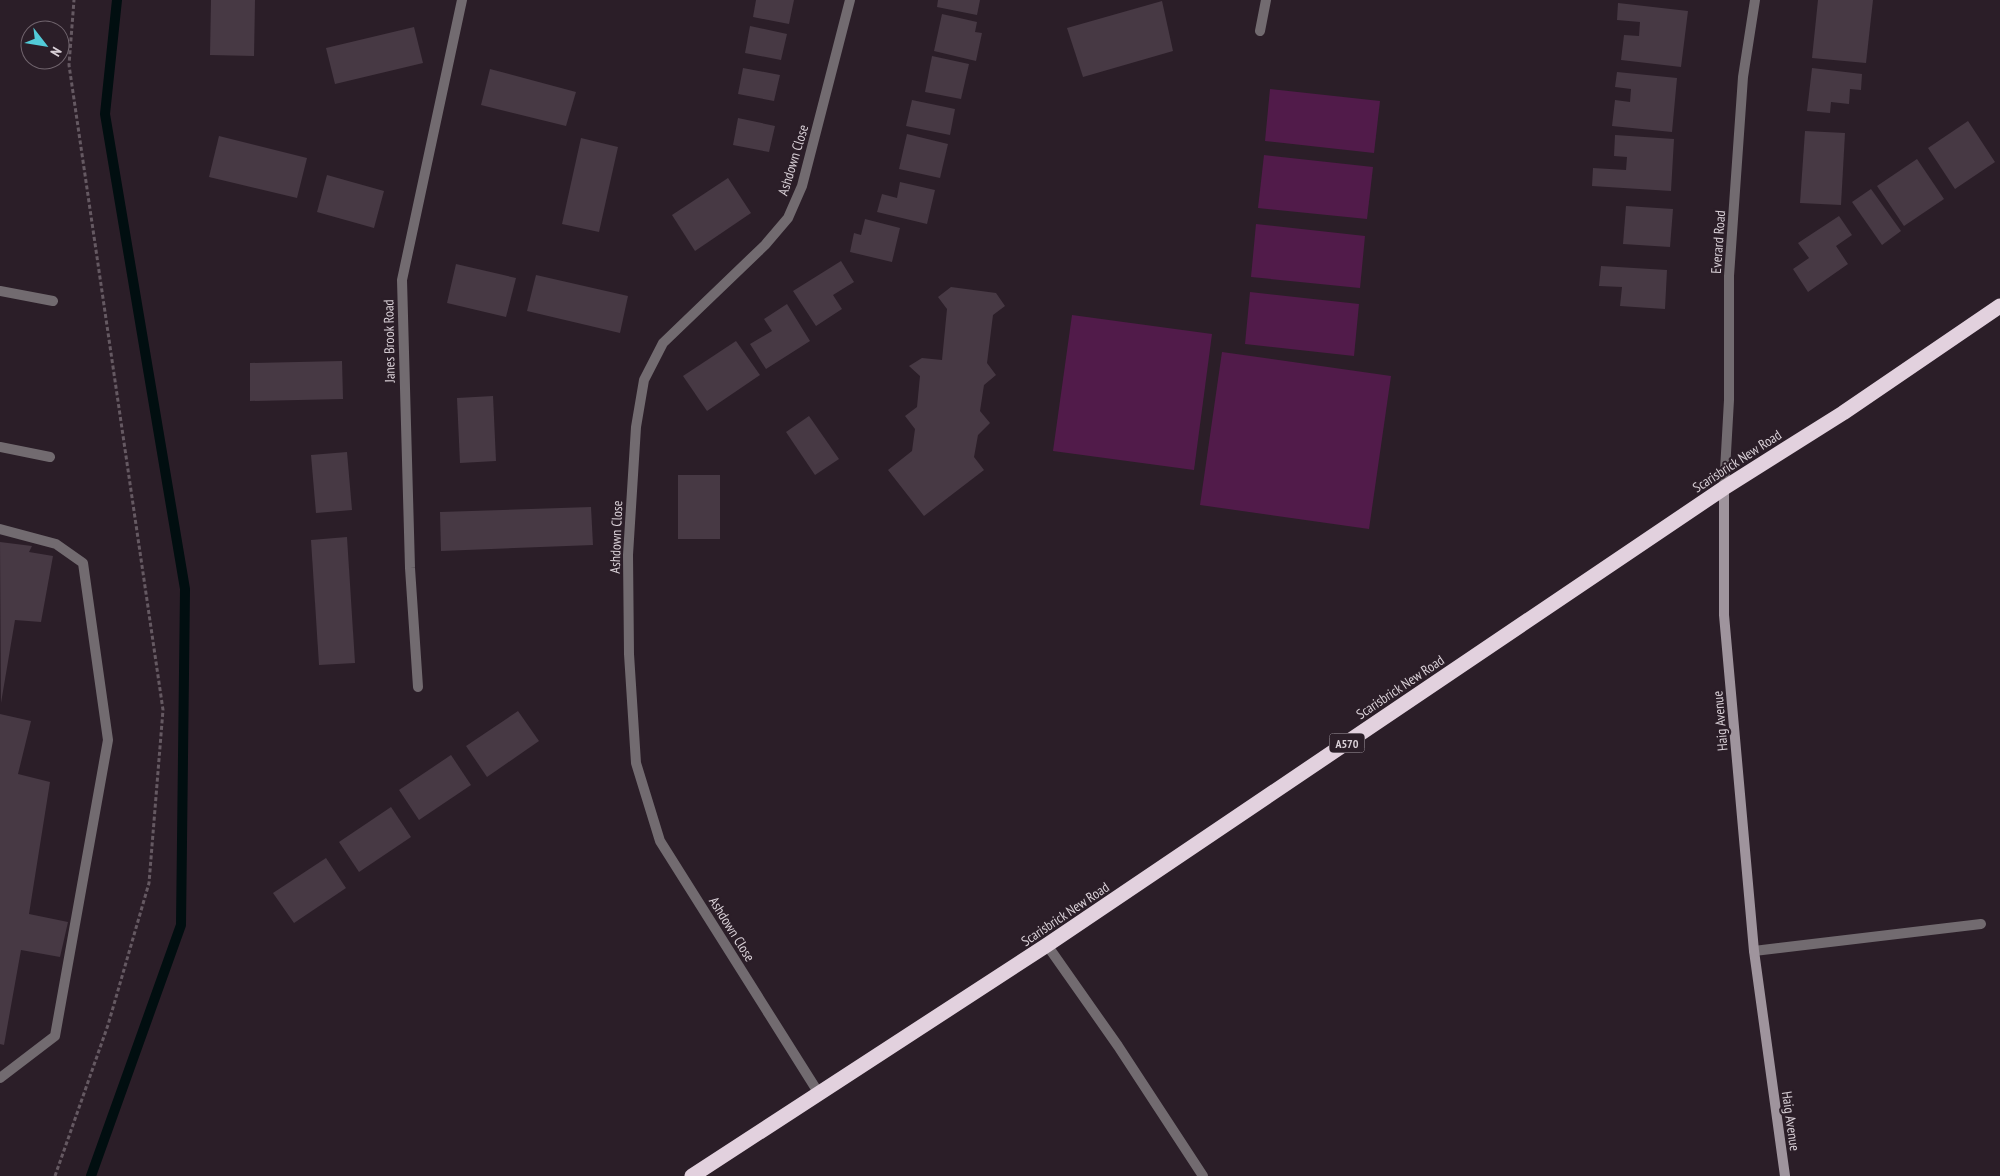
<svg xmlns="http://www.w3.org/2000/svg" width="2000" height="1176" font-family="'PT Sans Narrow',sans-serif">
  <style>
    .green { fill: #511b4a }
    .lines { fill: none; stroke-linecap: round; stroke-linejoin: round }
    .stream { stroke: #010e10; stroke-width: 10 }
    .building { fill: #473944 }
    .path { stroke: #655962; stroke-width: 3; stroke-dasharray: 4 2.5; stroke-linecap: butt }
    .lane { stroke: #726b70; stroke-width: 10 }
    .street { stroke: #726b70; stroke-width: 10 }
    .secondary { stroke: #9f949d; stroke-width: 10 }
    .highway { stroke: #e2d1de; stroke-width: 15 }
    .labels { text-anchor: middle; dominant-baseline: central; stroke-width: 4.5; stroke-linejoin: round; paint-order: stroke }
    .shield { fill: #2b1e28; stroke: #a59ba2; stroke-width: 1 }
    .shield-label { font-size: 12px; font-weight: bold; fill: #d9d0d7 }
    .street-label { font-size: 14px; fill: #d9d0d7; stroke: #2b1e28 }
  </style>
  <rect width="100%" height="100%" fill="#2b1e28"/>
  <g class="green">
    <polygon points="1270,89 1380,101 1374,153 1265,141"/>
    <polygon points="1264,155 1373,167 1367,219 1258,208"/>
    <polygon points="1256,224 1365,236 1360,288 1251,277"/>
    <polygon points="1250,292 1359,304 1354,356 1245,344"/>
    <polygon points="1072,315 1212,334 1194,470 1053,451"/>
    <polygon points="1222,352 1391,376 1369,529 1200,505"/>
  </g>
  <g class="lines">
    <polyline class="stream" points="91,1176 181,925 185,589 105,114 117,0"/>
  </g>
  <g class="building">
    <polygon points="211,0 255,0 254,56 210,55"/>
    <polygon points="756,0 794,0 789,24 753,17"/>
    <polygon points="938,0 980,0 977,15 937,7"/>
    <polygon points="1818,0 1873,0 1866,63 1812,58"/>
    <polygon points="1162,1 1173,51 1083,77 1067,28"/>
    <polygon points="1618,3 1688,11 1681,67 1621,60 1624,35 1639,36 1640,22 1617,20"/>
    <polygon points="942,14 977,22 975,32 982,33 976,61 934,51"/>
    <polygon points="750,26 787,34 781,60 745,53"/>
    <polygon points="414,27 423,63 335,84 326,48"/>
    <polygon points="932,56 969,64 961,99 925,92"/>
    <polygon points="743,68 780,75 774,101 738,94"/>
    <polygon points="1812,68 1862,74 1861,90 1850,89 1849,104 1831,102 1830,113 1807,111"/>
    <polygon points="490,69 576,92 566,126 481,105"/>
    <polygon points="1617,72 1677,78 1672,132 1612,126 1615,100 1630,102 1631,89 1615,87"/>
    <polygon points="912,100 955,109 950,135 906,126"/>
    <polygon points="738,118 775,126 769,152 733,145"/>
    <polygon points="1968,121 1995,162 1955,189 1928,148"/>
    <polygon points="1805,131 1845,133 1841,205 1800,203"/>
    <polygon points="907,134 948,144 940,178 899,169"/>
    <polygon points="1615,135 1674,139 1671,191 1592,186 1593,168 1626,170 1627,157 1614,156"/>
    <polygon points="219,136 307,158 297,198 209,177"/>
    <polygon points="581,138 618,147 599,232 562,224"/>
    <polygon points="1917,159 1944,199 1904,226 1877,186"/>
    <polygon points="327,175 384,191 374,228 317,212"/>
    <polygon points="728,178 751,213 695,251 672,215"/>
    <polygon points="900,182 935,190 927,224 877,212 882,194 897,198"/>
    <polygon points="1871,189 1901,231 1882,245 1852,202"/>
    <polygon points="1626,206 1673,209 1670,247 1623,244"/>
    <polygon points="1839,216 1852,235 1836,246 1848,264 1808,292 1793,269 1809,258 1798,243"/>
    <polygon points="865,219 900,228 892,262 850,252 854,233 861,235"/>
    <polygon points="841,261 854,282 833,295 842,309 816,326 793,291"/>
    <polygon points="456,264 516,278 506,317 447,303"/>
    <polygon points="1601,266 1667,270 1665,309 1620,306 1622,287 1599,286"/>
    <polygon points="536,275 628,296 620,333 527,311"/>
    <polygon points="951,287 996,293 1005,306 993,315 987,363 996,375 984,385 980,411 990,423 978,435 974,457 984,470 924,516 888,470 912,451 915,429 905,416 917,407 920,376 909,366 922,358 942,360 947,309 938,297"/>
    <polygon points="787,304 810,341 766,369 750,344 772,331 764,319"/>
    <polygon points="736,341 760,375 707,411 683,376"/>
    <polygon points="342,361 343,399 250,401 250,363"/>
    <polygon points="493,396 496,461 460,463 457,398"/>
    <polygon points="809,416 839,459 815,475 786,432"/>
    <polygon points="347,452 352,510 316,513 311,455"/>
    <rect x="678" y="475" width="42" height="64"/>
    <polygon points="591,507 593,545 441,551 440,512"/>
    <polygon points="347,537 355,663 319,665 311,540"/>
    <polygon points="0,542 32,546 29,552 53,556 41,622 15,620 1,703"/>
    <polygon points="518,711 539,741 487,777 466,746"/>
    <polygon points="0,714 31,721 18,774 50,782 29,914 68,922 60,957 21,950 4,1045 0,1044"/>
    <polygon points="451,755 471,785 419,820 399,790"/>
    <polygon points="391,807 411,837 359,872 339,842"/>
    <polygon points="326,858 346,888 294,923 273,893"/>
  </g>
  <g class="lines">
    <polyline class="path" points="55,1176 108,1025 149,883 163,710 69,65 74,0"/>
    <g class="lane">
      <polyline points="0,291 53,301"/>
      <polyline points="0,447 50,457"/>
      <polyline points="0,529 56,544 83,563 108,740 55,1036 0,1078"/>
      <polyline points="1047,945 1118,1046 1203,1176"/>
    </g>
    <g class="street">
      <polyline points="1260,31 1266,0"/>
      <polyline points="1724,488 1729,400 1729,276 1743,77 1755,0"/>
      <polyline points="418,687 410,568 402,280 462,0"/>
      <polyline points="1754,951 1981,924"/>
      <polyline points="818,1092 660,841 636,763 629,654 628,555 636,427 644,380 663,343 765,245 788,218 802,186 850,0"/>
    </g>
    <polyline class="secondary" points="1724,488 1724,615 1754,951 1785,1176"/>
    <polyline class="highway" points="692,1176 1047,945 1724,488 1843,413 2000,306"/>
  </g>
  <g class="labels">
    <rect class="shield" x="1329.5" y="733.5" width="35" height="19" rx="4"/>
    <g class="shield-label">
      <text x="1347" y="743">A570</text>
    </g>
    <g class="street-label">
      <text transform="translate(793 160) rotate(-73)">Ashdown Close</text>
      <text transform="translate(1718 242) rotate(-86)">Everard Road</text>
      <text transform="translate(389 341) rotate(-91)">Janes Brook Road</text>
      <text transform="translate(1737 461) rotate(-33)">Scarisbrick New Road</text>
      <text transform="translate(616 537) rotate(-88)">Ashdown Close</text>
      <text transform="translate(1400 687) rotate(-34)">Scarisbrick New Road</text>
      <text transform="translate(1720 721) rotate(-95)">Haig Avenue</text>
      <text transform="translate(1065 914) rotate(-34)">Scarisbrick New Road</text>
      <text transform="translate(732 929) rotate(58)">Ashdown Close</text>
      <text transform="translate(1791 1121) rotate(82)">Haig Avenue</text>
    </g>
  </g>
  <g transform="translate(45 45) rotate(121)"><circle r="24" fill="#2b1e28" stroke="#71656e"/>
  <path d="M0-4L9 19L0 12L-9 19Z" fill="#52cbd8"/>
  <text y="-8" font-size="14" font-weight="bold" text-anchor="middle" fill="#d9d0d7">N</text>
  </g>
</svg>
